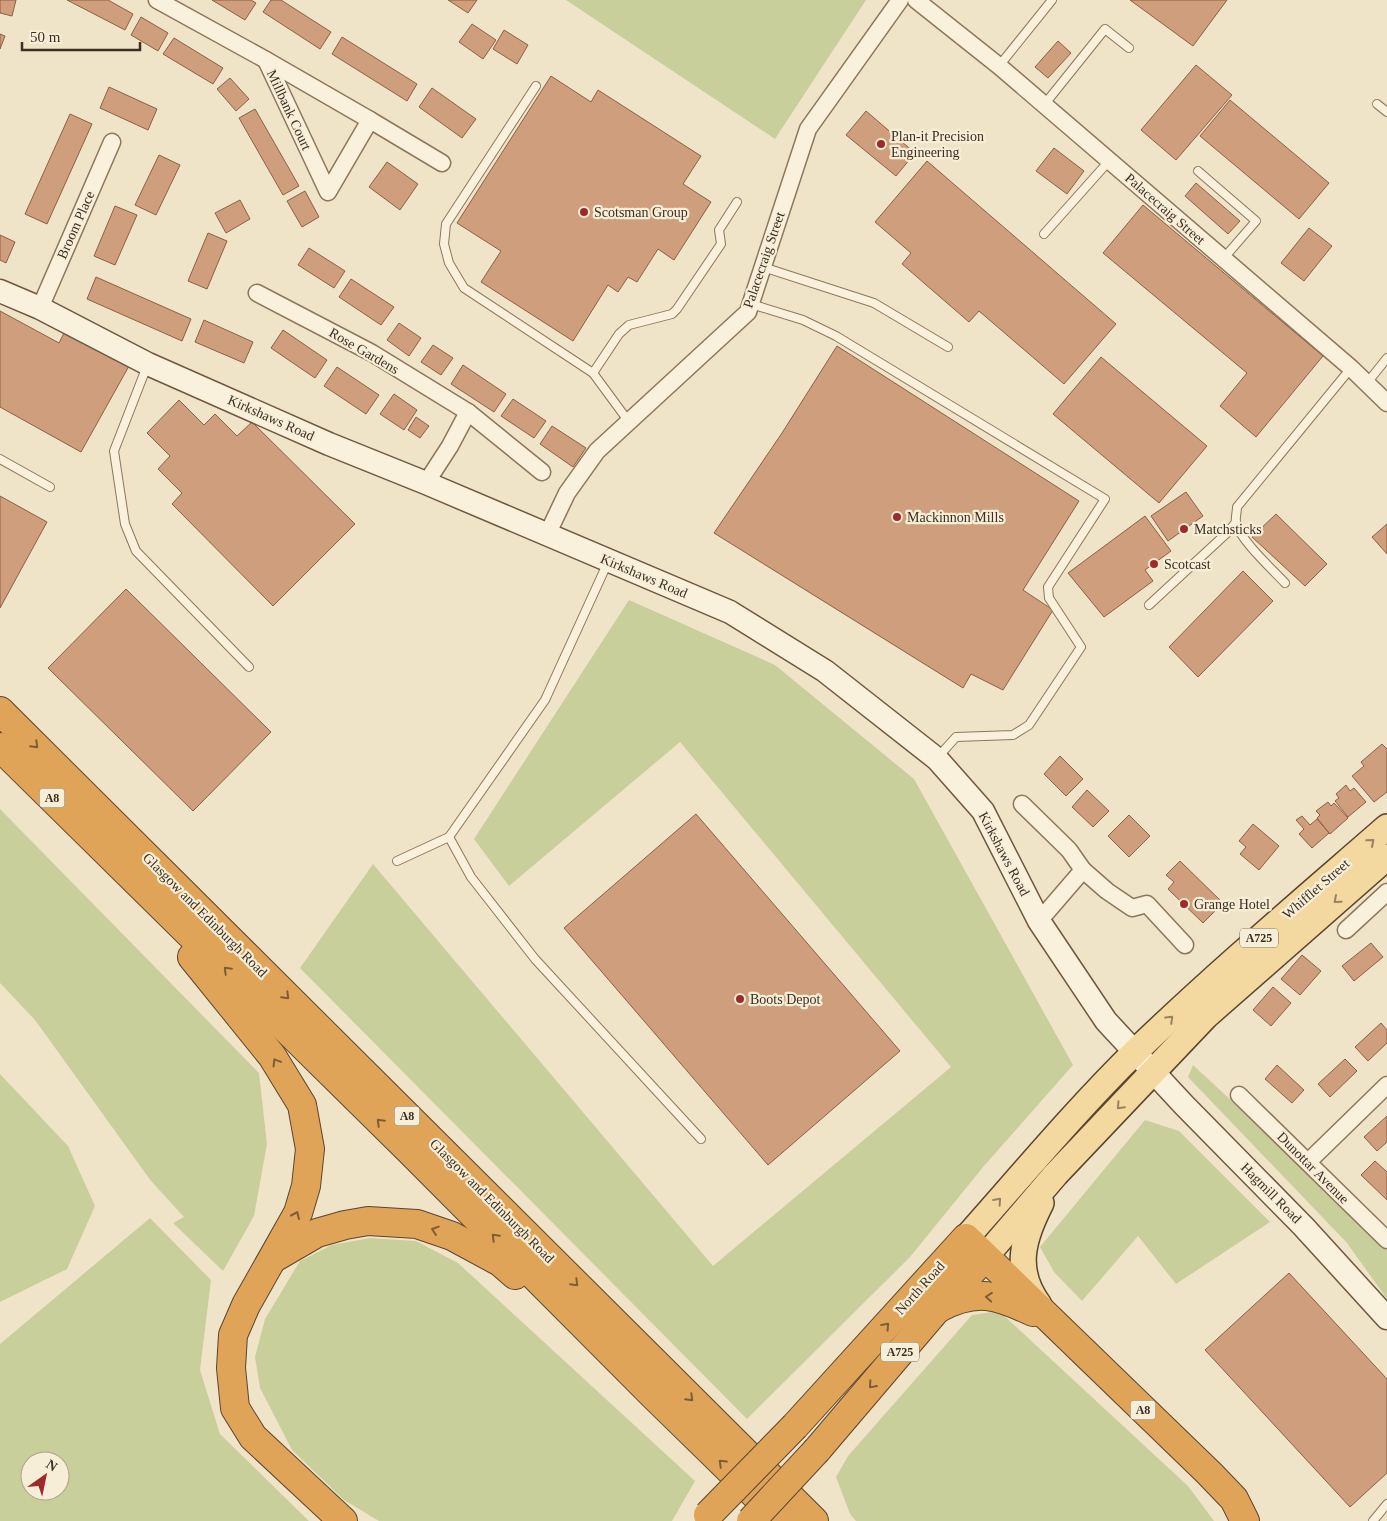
<svg xmlns="http://www.w3.org/2000/svg" width="1387" height="1521" font-family="Georgia,serif">
  <style>
    .green { fill: #c9cf9b; fill-rule: evenodd }
    .building { fill: #cf9f7d; stroke: #8d5f41 }
    .lines { fill: none; stroke-linecap: round; stroke-linejoin: round }
    .lane-casing { stroke: #8d765c; stroke-width: 10 }
    .street-casing { stroke: #8d765c; stroke-width: 19 }
    .secondary-casing { stroke: #6f573f; stroke-width: 25 }
    .primary-casing { stroke: #5b4430; stroke-width: 28 }
    .highway-casing { stroke: #5b4430; stroke-width: 30 }
    .lane { stroke: #faf1dc; stroke-width: 8 }
    .street { stroke: #faf1dc; stroke-width: 16 }
    .secondary { stroke: #faf1dc; stroke-width: 22 }
    .primary { stroke: #f3d9a0; stroke-width: 25 }
    .highway { stroke: #e0a458; stroke-width: 28 }
    .highway-bridge-casing { stroke: #5b4430; stroke-width: 30; stroke-linecap: butt }
    .highway-bridge { stroke: #e0a458; stroke-width: 28 }
    .oneway { stroke: #7e5d36 }
    .oneway2 { stroke: #988460 }
    .poi-dot { fill: #9e2a2b; stroke: #f7eed8; stroke-width: 2 }
    .labels { text-anchor: middle; dominant-baseline: central; stroke-width: 4.5; stroke-linejoin: round; paint-order: stroke }
    .shield { fill: #f7eed8; stroke: #756857; stroke-width: 1 }
    .shield-label { font-size: 12px; font-weight: bold; fill: #3d2e20 }
    .street-label { font-size: 14px; fill: #3d2e20; stroke: #f7eed8 }
    .poi-label { font-size: 14px; fill: #3d2e20; stroke: #f7eed8; text-anchor: start }
  </style>
  <rect width="100%" height="100%" fill="#f0e4c8"/>
  <g class="green">
    <polygon points="566,0 866,0 775,139"/>
    <polygon points="629,600 775,665 914,779 1073,1065 984,1166 910,1257 747,1419 300,968 373,864 713,1266 951,1067 680,742 509,886 474,839"/>
    <polygon points="0,809 259,1073 267,1144 254,1216 223,1271 173,1223 184,1217 151,1181 35,1020 0,983"/>
    <polygon points="1193,1065 1301,1165 1387,1250 1387,1299 1347,1243 1188,1077"/>
    <polygon points="0,1074 68,1146 95,1206 67,1269 0,1302"/>
    <polygon points="1145,1120 1179,1131 1270,1222 1176,1284 1138,1236 1082,1301 1054,1272 1040,1247"/>
    <path d="M150 1218 211 1280 200 1370 220 1434 309 1521H0V1344ZM30 1461H60V1491H30Z"/>
    <polygon points="370,1238 416,1241 458,1263 695,1481 672,1521 379,1521 344,1500 292,1450 260,1388 255,1357 265,1319 300,1261 332,1245"/>
    <polygon points="999,1311 1188,1486 1214,1521 856,1521 850,1514 836,1477 848,1456 972,1315"/>
  </g>
  <g class="building">
    <polygon points="0,0 16,0 12,16 0,13"/>
    <polygon points="67,0 108,0 133,14 125,30"/>
    <polygon points="212,0 251,0 256,3 245,20"/>
    <polygon points="271,0 281,0 331,32 320,49 263,12"/>
    <polygon points="448,0 477,0 468,13"/>
    <polygon points="1130,0 1227,0 1193,46"/>
    <polygon points="141,17 168,33 158,51 131,35"/>
    <polygon points="472,24 496,40 483,59 459,42"/>
    <polygon points="504,30 528,45 517,64 493,49"/>
    <polygon points="0,34 5,36 0,49"/>
    <polygon points="342,37 417,84 407,101 332,54"/>
    <polygon points="174,38 223,68 213,84 163,54"/>
    <polygon points="1058,41 1071,53 1048,78 1035,67"/>
    <polygon points="1196,65 1232,95 1176,160 1141,130"/>
    <polygon points="551,76 591,102 598,90 701,156 683,184 711,202 674,260 658,249 637,282 628,277 618,292 608,285 573,341 481,282 501,251 457,223"/>
    <polygon points="230,78 249,99 236,111 217,89"/>
    <polygon points="109,87 157,109 148,130 100,108"/>
    <polygon points="432,88 476,119 462,138 419,107"/>
    <polygon points="1230,100 1329,183 1299,219 1200,136"/>
    <polygon points="255,109 299,186 283,195 239,118"/>
    <polygon points="866,111 915,153 896,176 846,135"/>
    <polygon points="70,114 92,124 47,224 25,214"/>
    <polygon points="1054,148 1084,171 1067,194 1036,171"/>
    <polygon points="159,155 180,165 156,215 135,205"/>
    <polygon points="927,161 1116,324 1064,384 979,311 969,322 902,264 911,253 875,222"/>
    <polygon points="387,162 418,184 400,210 369,187"/>
    <polygon points="1196,183 1240,221 1228,234 1185,196"/>
    <polygon points="305,191 319,217 302,227 287,201"/>
    <polygon points="240,200 250,219 226,233 215,213"/>
    <polygon points="1143,205 1323,356 1256,437 1220,406 1247,373 1103,253"/>
    <polygon points="115,206 137,215 115,265 94,256"/>
    <polygon points="1309,228 1332,246 1304,281 1281,263"/>
    <polygon points="208,233 227,241 207,289 188,281"/>
    <polygon points="0,235 15,242 6,263 0,260"/>
    <polygon points="309,248 345,271 334,288 298,265"/>
    <polygon points="96,277 191,319 182,341 87,299"/>
    <polygon points="351,279 394,307 381,325 339,297"/>
    <polygon points="0,311 59,343 65,331 129,366 81,452 0,407"/>
    <polygon points="204,320 253,342 244,363 195,342"/>
    <polygon points="399,323 421,338 409,356 387,340"/>
    <polygon points="283,330 327,360 315,378 271,348"/>
    <polygon points="433,345 453,358 441,375 421,362"/>
    <polygon points="837,346 1079,501 1023,590 1053,610 1003,690 971,674 963,688 714,533 782,433"/>
    <polygon points="1101,357 1207,446 1159,503 1053,414"/>
    <polygon points="463,365 506,394 494,412 451,384"/>
    <polygon points="337,367 379,395 366,414 324,386"/>
    <polygon points="394,394 417,410 404,430 380,414"/>
    <polygon points="513,399 546,421 534,438 501,416"/>
    <polygon points="179,400 204,425 215,414 237,436 252,422 355,524 273,606 172,504 182,493 158,469 170,456 147,433"/>
    <polygon points="416,417 429,426 420,438 408,430"/>
    <polygon points="552,426 586,448 573,467 540,444"/>
    <polygon points="1186,492 1203,516 1168,541 1151,516"/>
    <polygon points="0,496 47,522 0,608"/>
    <polygon points="1276,514 1327,564 1305,586 1252,537"/>
    <polygon points="1145,516 1171,551 1145,570 1153,581 1104,617 1068,573"/>
    <polygon points="1387,524 1387,554 1372,537"/>
    <polygon points="1243,571 1273,601 1198,677 1169,647"/>
    <polygon points="126,589 271,732 193,811 48,668"/>
    <polygon points="1382,744 1387,749 1387,792 1374,802 1352,776 1364,766 1361,762"/>
    <polygon points="1060,756 1083,779 1066,796 1044,774"/>
    <polygon points="1346,785 1350,791 1354,788 1366,802 1348,817 1335,801 1339,798 1336,794"/>
    <polygon points="1087,790 1109,811 1093,827 1072,807"/>
    <polygon points="1328,802 1331,806 1334,803 1348,818 1330,834 1317,818 1320,815 1316,811"/>
    <polygon points="696,814 900,1051 768,1165 564,928"/>
    <polygon points="1129,815 1150,836 1129,857 1108,836"/>
    <polygon points="1302,816 1310,825 1317,819 1329,833 1312,848 1299,834 1304,829 1296,820"/>
    <polygon points="1253,824 1279,846 1259,870 1240,854 1246,847 1239,841"/>
    <polygon points="1180,861 1223,903 1203,923 1168,889 1174,882 1166,875"/>
    <polygon points="1371,943 1383,957 1354,981 1342,966"/>
    <polygon points="1302,955 1321,971 1300,995 1281,979"/>
    <polygon points="1273,987 1291,1003 1271,1026 1253,1010"/>
    <polygon points="1381,1023 1387,1030 1387,1043 1368,1061 1355,1047"/>
    <polygon points="1345,1059 1357,1071 1330,1097 1318,1084"/>
    <polygon points="1277,1065 1304,1090 1292,1103 1265,1079"/>
    <polygon points="1387,1116 1387,1142 1377,1151 1364,1137"/>
    <polygon points="1375,1161 1387,1172 1387,1200 1361,1175"/>
    <polygon points="1289,1273 1387,1379 1387,1473 1350,1507 1205,1350"/>
  </g>
  <g class="lines">
    <g class="lane-casing">
      <g id="lane">
        <polyline points="999,66 1052,0"/>
        <polyline points="536,86 446,224 444,244 449,263 464,288 593,373"/>
        <polyline points="1377,104 1387,112"/>
        <polyline points="1044,105 1105,29 1129,48"/>
        <polyline points="1198,171 1256,221 1223,259"/>
        <polyline points="1044,234 1109,161"/>
        <polyline points="763,267 874,303 948,347"/>
        <polyline points="751,304 803,320 836,336 1105,499 1048,587 1049,598 1081,647 1029,725 1013,735 956,737 938,757"/>
        <polyline points="147,366 114,451 125,524 136,551 249,667"/>
        <polyline points="1367,383 1387,358"/>
        <polyline points="629,422 593,373 619,334 629,325 672,314 677,309 721,244 719,230 737,202"/>
        <polyline points="0,459 50,487"/>
        <polyline points="608,562 545,700 449,837 471,877 535,959 701,1139"/>
        <path d="M1285 583C1273 570 1240 540 1236 523 1235 518 1237 512 1237 507L1351 368"/>
        <polyline points="1149,605 1228,532 1236,522"/>
        <polyline points="397,861 449,837"/>
        <polyline points="1373,1521 1387,1504"/>
      </g>
    </g>
    <g class="street-casing">
      <g id="street">
        <polyline points="157,0 266,60 370,120"/>
        <polyline points="916,0 999,66 1351,368 1387,403"/>
        <polyline points="266,60 328,192 370,120 442,163"/>
        <polyline points="257,293 372,353 468,412 450,446 426,483"/>
        <polyline points="40,308 112,142"/>
        <polyline points="468,412 542,472"/>
        <polyline points="547,535 567,493 597,451 748,312 808,129 900,0"/>
        <polyline points="1022,804 1069,850 1083,870 1039,921"/>
        <polyline points="1083,870 1107,891 1132,908 1147,904 1185,945"/>
        <polyline points="1346,930 1387,892"/>
        <polyline points="1239,1095 1387,1240"/>
        <polyline points="1308,1162 1387,1085"/>
      </g>
    </g>
    <g class="secondary-casing">
      <polyline id="secondary" points="0,291 40,308 148,364 329,444 426,483 730,612 825,671 937,759 983,811 1039,921 1106,1021 1184,1105 1303,1226 1387,1318"/>
    </g>
    <g class="primary-casing">
      <g id="primary">
        <path d="M966 1238C1022 1175 1076 1110 1136 1051 1217 973 1302 901 1387 827"/>
        <polyline points="985,1257 1056,1174 1206,1016 1387,857"/>
        <path d="M1039 1305C1013 1270 1023 1238 1041 1203"/>
      </g>
    </g>
    <g class="highway-casing">
      <g id="highway">
        <polyline points="0,711 814,1521"/>
        <polyline points="0,747 410,1151 654,1396 782,1521"/>
        <polyline points="192,957 272,1056 302,1105 310,1149 306,1186 298,1213 246,1305 233,1335 231,1368 235,1408 253,1437 343,1521"/>
        <polyline points="274,1258 317,1233 345,1225 368,1221 417,1224 452,1236 500,1262 515,1275"/>
        <path d="M939 1308C977 1288 997 1295 1033 1312"/>
        <polyline points="795,1426 966,1238 1209,1473 1234,1499 1245,1521"/>
        <polyline points="817,1450 937,1309 985,1257"/>
      </g>
    </g>
    <use href="#lane" class="lane"/>
    <use href="#street" class="street"/>
    <use href="#secondary" class="secondary"/>
    <use href="#primary" class="primary"/>
    <use href="#highway" class="highway"/>
    <g class="highway-bridge-casing">
      <g id="highway-bridge">
        <polyline points="708,1515 795,1426"/>
        <polyline points="751,1521 817,1450"/>
      </g>
    </g>
    <use href="#highway-bridge" class="highway-bridge"/>
  </g>
  <defs><path id="oneway-chevron" d="M-2-3.5L2.5 0L-2 3.5" fill="none" stroke-width="1.6" stroke-linecap="round" stroke-linejoin="round" transform="scale(1.25)"/></defs>
  <g class="oneway">
    <use href="#oneway-chevron" transform="translate(35 745) rotate(45)"/>
    <use href="#oneway-chevron" transform="translate(227 970) rotate(-135)"/>
    <use href="#oneway-chevron" transform="translate(286 996) rotate(45)"/>
    <use href="#oneway-chevron" transform="translate(276 1062) rotate(-121)"/>
    <use href="#oneway-chevron" transform="translate(380 1122) rotate(-135)"/>
    <use href="#oneway-chevron" transform="translate(296 1215) rotate(-66)"/>
    <use href="#oneway-chevron" transform="translate(435 1230) rotate(-161)"/>
    <use href="#oneway-chevron" transform="translate(495 1237) rotate(-135)"/>
    <use href="#oneway-chevron" transform="translate(575 1283) rotate(45)"/>
    <use href="#oneway-chevron" transform="translate(989 1297) rotate(-175)"/>
    <use href="#oneway-chevron" transform="translate(886 1326) rotate(-48)"/>
    <use href="#oneway-chevron" transform="translate(872 1385) rotate(131)"/>
    <use href="#oneway-chevron" transform="translate(690 1398) rotate(45)"/>
    <use href="#oneway-chevron" transform="translate(722 1463) rotate(-136)"/>
  </g>
  <g class="oneway2">
    <use href="#oneway-chevron" transform="translate(1371 842) rotate(-41)"/>
    <use href="#oneway-chevron" transform="translate(1337 900) rotate(139)"/>
    <use href="#oneway-chevron" transform="translate(1170 1019) rotate(-44)"/>
    <use href="#oneway-chevron" transform="translate(1120 1106) rotate(133)"/>
    <use href="#oneway-chevron" transform="translate(998 1201) rotate(-48)"/>
  </g>
  <g class="poi-dot">
    <circle cx="881" cy="144" r="5"/>
    <circle cx="584" cy="212" r="5"/>
    <circle cx="897" cy="517" r="5"/>
    <circle cx="1184" cy="529" r="5"/>
    <circle cx="1154" cy="564" r="5"/>
    <circle cx="1184" cy="904" r="5"/>
    <circle cx="740" cy="999" r="5"/>
  </g>
  <g class="labels">
    <g class="shield">
      <rect x="39.5" y="788.5" width="25" height="19" rx="4"/>
      <rect x="1240" y="928.5" width="38" height="19" rx="4"/>
      <rect x="394.5" y="1106.5" width="25" height="19" rx="4"/>
      <rect x="881" y="1342.5" width="38" height="19" rx="4"/>
      <rect x="1130.5" y="1400.5" width="25" height="19" rx="4"/>
    </g>
    <g class="shield-label">
      <text x="52" y="798">A8</text>
      <text x="1259" y="938">A725</text>
      <text x="407" y="1116">A8</text>
      <text x="900" y="1352">A725</text>
      <text x="1143" y="1410">A8</text>
    </g>
    <g class="street-label">
      <text transform="translate(289 110) rotate(65)">Millbank Court</text>
      <text transform="translate(1165 209) rotate(41)">Palacecraig Street</text>
      <text transform="translate(76 225) rotate(-66)">Broom Place</text>
      <text transform="translate(764 260) rotate(-71)">Palacecraig Street</text>
      <text transform="translate(364 351) rotate(30)">Rose Gardens</text>
      <text transform="translate(271 418) rotate(24)">Kirkshaws Road</text>
      <text transform="translate(644 576) rotate(23)">Kirkshaws Road</text>
      <text transform="translate(1004 854) rotate(62)">Kirkshaws Road</text>
      <text transform="translate(1316 889) rotate(-41)">Whifflet Street</text>
      <text transform="translate(205 915) rotate(45)">Glasgow and Edinburgh Road</text>
      <text transform="translate(1313 1168) rotate(45)">Dunottar Avenue</text>
      <text transform="translate(1271 1193) rotate(45)">Hagmill Road</text>
      <text transform="translate(492 1201) rotate(45)">Glasgow and Edinburgh Road</text>
      <text transform="translate(920 1288) rotate(-48)">North Road</text>
    </g>
    <g class="poi-label">
      <text x="891" y="136">Plan-it Precision<tspan x="891" dy="16">Engineering</tspan></text>
      <text x="594" y="212">Scotsman Group</text>
      <text x="907" y="517">Mackinnon Mills</text>
      <text x="1194" y="529">Matchsticks</text>
      <text x="1164" y="564">Scotcast</text>
      <text x="1194" y="904">Grange Hotel</text>
      <text x="750" y="999">Boots Depot</text>
    </g>
  </g>
  <g transform="translate(45 1476) rotate(33)"><circle r="24" fill="#f7eed8" stroke="#ada18e"/>
  <path d="M0-4L9 19L0 12L-9 19Z" fill="#9e2a2b"/>
  <text y="-8" font-size="14" font-weight="bold" text-anchor="middle" fill="#3d2e20">N</text>
  </g>
  <path d="M22 42v8h118v-8" fill="none" stroke="#3d2e20" stroke-width="2.5"/>
  <text x="30" y="42" font-size="15" fill="#3d2e20" stroke="#f7eed8" stroke-width="4" paint-order="stroke">50 m</text>
</svg>
